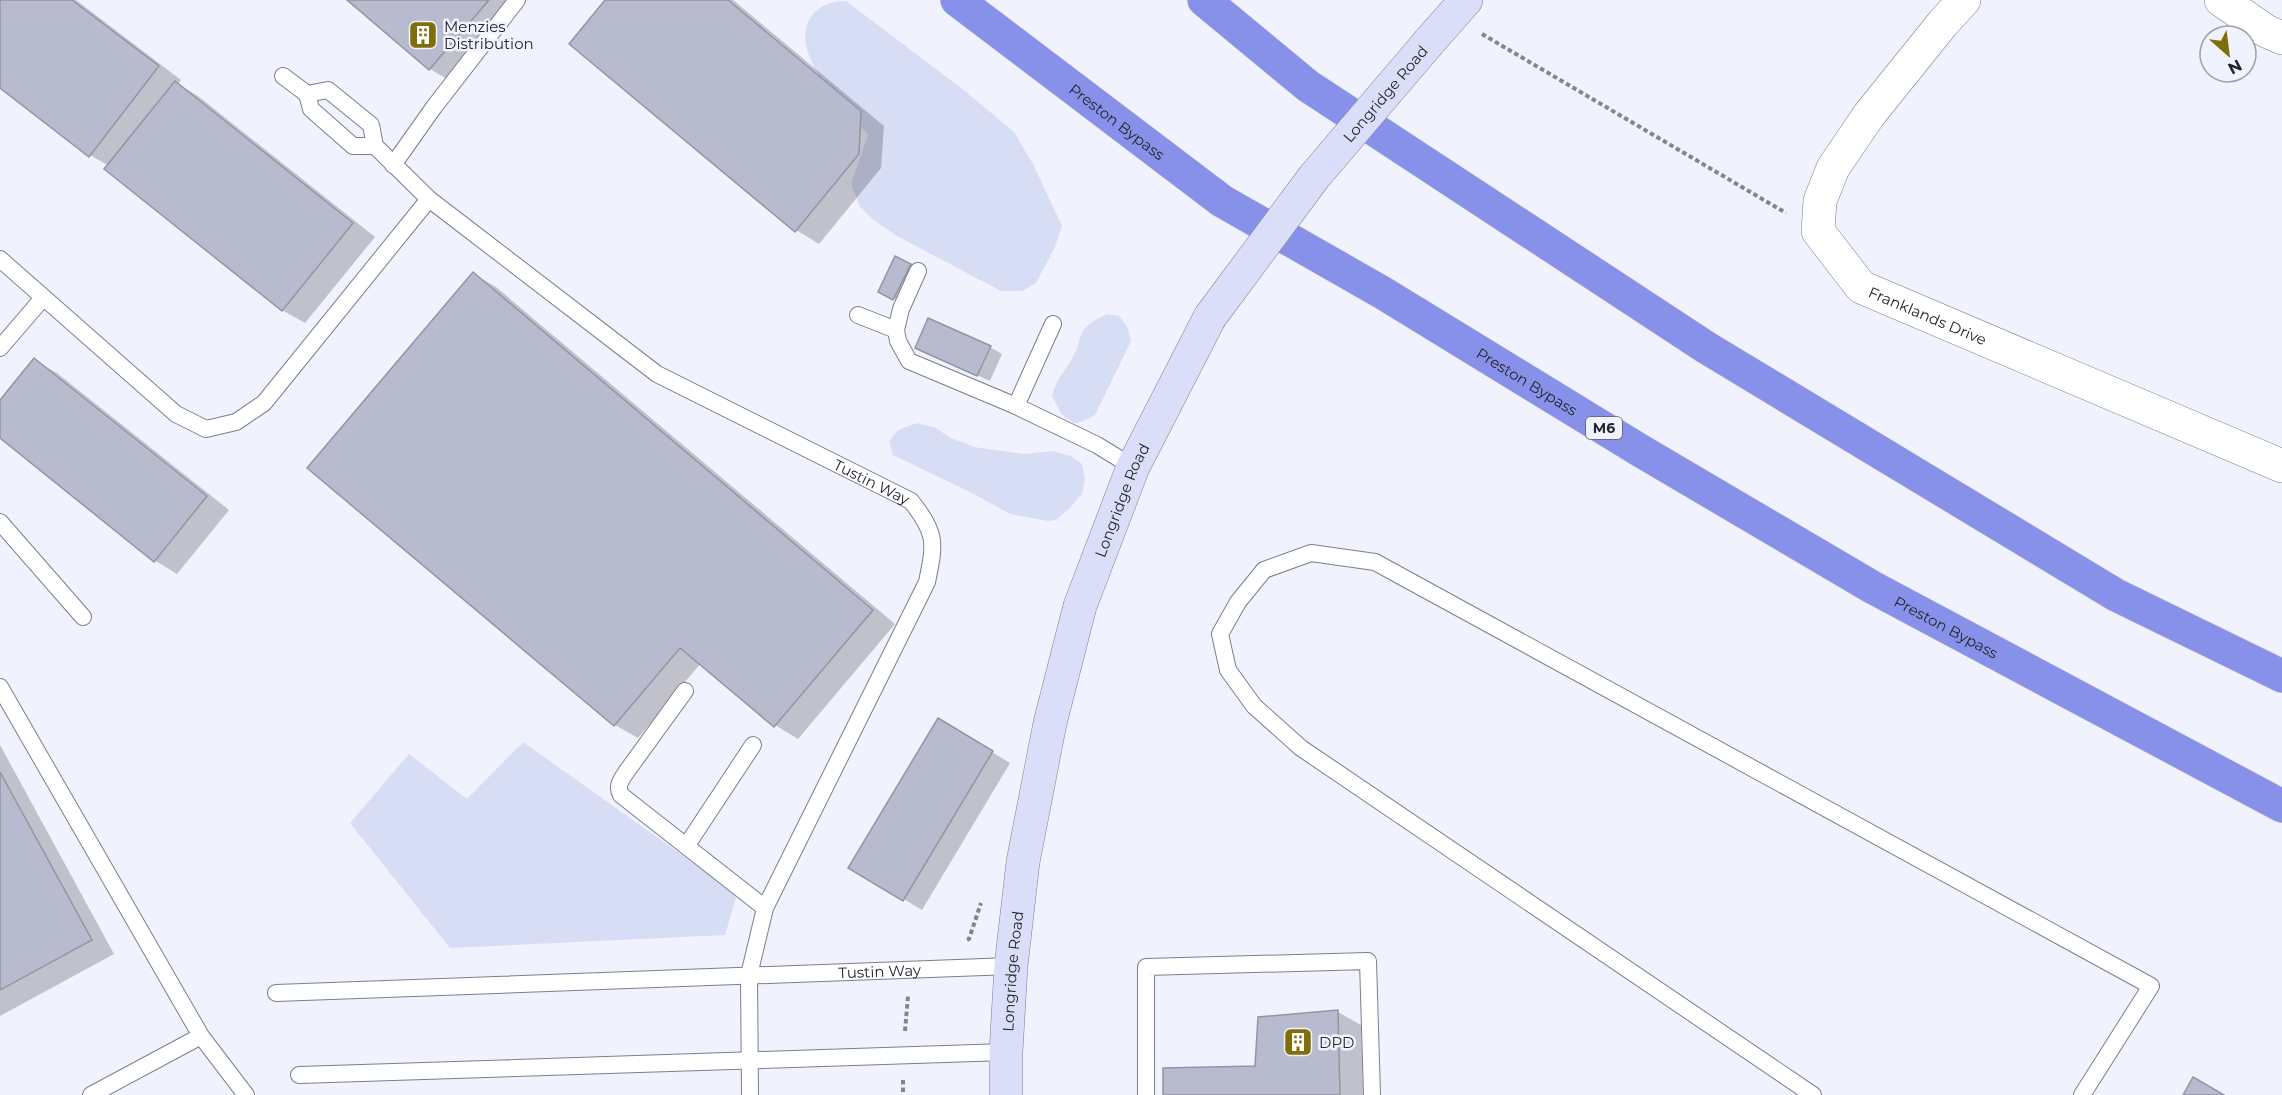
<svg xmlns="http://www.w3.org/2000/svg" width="2282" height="1095" font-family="Montserrat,sans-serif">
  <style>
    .green { fill: #d8ddf6 }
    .shadow { fill: #0003 }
    .building { fill: #b8bbce; stroke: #9295a7; stroke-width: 1.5 }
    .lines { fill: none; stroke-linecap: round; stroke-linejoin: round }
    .service-casing { stroke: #7b7e90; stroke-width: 18 }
    .minor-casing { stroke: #7b7e90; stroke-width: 34 }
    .secondary-casing { stroke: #7b7e90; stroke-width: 34 }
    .motorway-casing { stroke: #d3d3d5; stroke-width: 34 }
    .path { stroke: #84858e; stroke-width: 4; stroke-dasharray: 4.5 3; stroke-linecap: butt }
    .service { stroke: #fff; stroke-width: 16 }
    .minor { stroke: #fff; stroke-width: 33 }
    .secondary { stroke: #dbdef8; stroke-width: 33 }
    .motorway { stroke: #8791e9; stroke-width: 33 }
    .secondary-bridge-casing { stroke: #7b7e90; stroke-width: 34; stroke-linecap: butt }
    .secondary-bridge { stroke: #dbdef8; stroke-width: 33 }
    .labels { text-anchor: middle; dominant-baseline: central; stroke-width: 5; stroke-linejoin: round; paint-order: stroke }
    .shield { fill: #f0f2fe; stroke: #61626b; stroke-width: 1.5 }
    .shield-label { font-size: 14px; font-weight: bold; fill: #24252c }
    .poi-label { font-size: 15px; fill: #24252c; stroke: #f0f2fe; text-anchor: start }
    .street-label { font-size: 15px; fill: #24252c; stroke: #f0f2fe }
  </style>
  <rect width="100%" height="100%" fill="#f0f2fe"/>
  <g class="green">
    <path d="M846 1 965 91 1014 132 1033 164 1062 226 1055 247 1036 283 1022 291H1001L897 236 875 221 860 207 851 184 868 135C847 109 786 54 811 17 820 4 831 2 846 1Z"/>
    <path d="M1107 314 1119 316 1128 328 1131 341 1095 415 1081 422 1074 423 1062 415 1052 396C1057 378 1061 377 1070 362 1086 337 1072 330 1107 314Z"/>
    <polygon points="917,423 936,428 949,437 974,447 1024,454 1052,451 1071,456 1082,464 1085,478 1082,494 1069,509 1056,520 1048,521 1010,514 972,493 893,455 889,441 898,430"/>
    <polygon points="523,742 737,894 725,935 450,948 350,823 409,754 467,799"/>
  </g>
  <g class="shadow">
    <polygon points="0,0 76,0 181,80 178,84 198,96 375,237 305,323 282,310 109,166 90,155 0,86"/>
    <polygon points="349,0 523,0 452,82 430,69"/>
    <polygon points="607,0 733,0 884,126 881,168 819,244 796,230"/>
    <polygon points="896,258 915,268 899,301 885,295"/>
    <polygon points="473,274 496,287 895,624 798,739 775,725 701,663 638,738 615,725"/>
    <polygon points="990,347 1002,354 990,381 917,348"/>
    <polygon points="34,360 57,373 229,510 177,574 154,560 0,437 0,403"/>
    <polygon points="939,720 1010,763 922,910 850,867"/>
    <polygon points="0,745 114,954 0,1016"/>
    <polygon points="1338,1012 1361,1025 1363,1095 1165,1095 1257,1068 1259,1018"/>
  </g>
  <g class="building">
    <polygon points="0,0 72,0 159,66 89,157 0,88"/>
    <polygon points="347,0 489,0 429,70"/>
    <polygon points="605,0 728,0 861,111 859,154 795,232 569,44"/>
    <polygon points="175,81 353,223 282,311 104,169"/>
    <polygon points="895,256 911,264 893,300 878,292"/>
    <polygon points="473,272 873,610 774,727 680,648 614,726 307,468"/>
    <polygon points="928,318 991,346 977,376 915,348"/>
    <polygon points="34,358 207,496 154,562 0,438 0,400"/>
    <polygon points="938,718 993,751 903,901 848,868"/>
    <polygon points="0,772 92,940 0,990"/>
    <polygon points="1338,1010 1340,1095 1163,1095 1163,1068 1255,1066 1258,1017"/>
    <polygon points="2193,1077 2224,1095 2183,1095"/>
  </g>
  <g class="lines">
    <g class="service-casing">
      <g id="service">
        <polyline points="283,76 307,94"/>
        <path id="s1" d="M375 146H353L311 109 307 94 328 90 371 125 375 146 429 199 657 374 911 501C937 534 935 543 927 582L765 908 749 975 750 1095"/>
        <polyline points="393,165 434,107 517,0"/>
        <polyline points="0,259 176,414 206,429 236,422 264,403 429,199"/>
        <polyline points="918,271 901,309 896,330 898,341 909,361 1016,406 1097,445 1133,467"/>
        <polyline points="858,315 896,330"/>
        <polyline points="0,348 43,298"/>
        <polyline points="1016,406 1053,324"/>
        <polyline points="0,522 83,617"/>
        <polyline points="0,687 201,1036 246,1095"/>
        <path d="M685 691 627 771C621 780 616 786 621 795L765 908"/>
        <polyline points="687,845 753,745"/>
        <path id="s2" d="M276 993 1011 966"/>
        <polyline points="299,1075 1006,1052"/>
        <polyline points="91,1095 201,1036"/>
        <polyline points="1146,1095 1146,967 1368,961 1372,1095"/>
        <polyline points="1813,1095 1301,748 1254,706 1228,670 1220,634 1238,602 1264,570 1311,553 1375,562 2151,986 2082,1095"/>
      </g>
    </g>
    <g class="minor-casing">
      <g id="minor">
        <path id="s3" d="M1964 0 1943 23 1869 115 1833 168 1820 201 1818 231 1861 287 2282 466"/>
        <polyline points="2221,0 2266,31 2282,38"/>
      </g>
    </g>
    <g class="secondary-casing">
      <g id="secondary">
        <polyline points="1429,42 1466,0"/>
        <path id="s4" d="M1006 1095V1052L1011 966 1023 862 1050 723 1080 606 1133 467 1210 317"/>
      </g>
    </g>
    <g class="motorway-casing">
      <g id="motorway">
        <path id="s5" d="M957 0 1222 201 1383 293 1641 451 1872 587 2282 806"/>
        <polyline points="1204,0 1308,86 1707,348 2116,595 2282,676"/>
      </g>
    </g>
    <g class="path">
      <polyline points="1482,34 1786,213"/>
      <polyline points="967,940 969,939 981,903"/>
      <polyline points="905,1031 908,996"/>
      <polyline points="903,1080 903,1095"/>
    </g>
    <use href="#service" class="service"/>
    <use href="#minor" class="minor"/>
    <use href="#secondary" class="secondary"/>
    <use href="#motorway" class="motorway"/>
    <g class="secondary-bridge-casing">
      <g id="secondary-bridge">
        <path id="s6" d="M1210 317 1314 177 1429 42"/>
      </g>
    </g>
    <use href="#secondary-bridge" class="secondary-bridge"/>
  </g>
  <defs>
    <g id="building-square" transform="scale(1.5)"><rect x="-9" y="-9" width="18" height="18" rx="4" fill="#806e0b" stroke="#f0f2fe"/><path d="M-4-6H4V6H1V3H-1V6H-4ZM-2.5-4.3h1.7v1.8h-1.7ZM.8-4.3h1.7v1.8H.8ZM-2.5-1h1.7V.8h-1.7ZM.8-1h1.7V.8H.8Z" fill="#fff"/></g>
  </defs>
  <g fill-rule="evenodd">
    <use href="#building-square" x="423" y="35"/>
    <use href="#building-square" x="1298" y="1042"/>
  </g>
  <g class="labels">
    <rect class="shield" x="1586" y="417" width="36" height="22" rx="4.5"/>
    <g class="shield-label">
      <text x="1604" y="428">M6</text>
    </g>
    <g class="poi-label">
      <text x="444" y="26">Menzies<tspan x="444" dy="17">Distribution</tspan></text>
      <text x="1319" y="1042">DPD</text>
    </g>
    <g class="street-label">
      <text stroke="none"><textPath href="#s6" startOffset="284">Longridge Road</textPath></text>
      <text stroke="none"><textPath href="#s5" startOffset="201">Preston Bypass</textPath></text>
      <text stroke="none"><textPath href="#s3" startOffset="422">Franklands Drive</textPath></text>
      <text stroke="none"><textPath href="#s5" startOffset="687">Preston Bypass</textPath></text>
      <text stroke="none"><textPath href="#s1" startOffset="795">Tustin Way</textPath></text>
      <text stroke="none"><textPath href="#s4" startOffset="610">Longridge Road</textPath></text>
      <text stroke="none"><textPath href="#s5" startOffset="1173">Preston Bypass</textPath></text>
      <text stroke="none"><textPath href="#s2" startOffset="604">Tustin Way</textPath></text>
      <text stroke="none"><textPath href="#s4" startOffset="124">Longridge Road</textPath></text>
    </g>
  </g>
  <g transform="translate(2228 54) rotate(152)"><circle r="28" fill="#f0f2fe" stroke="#9ea0aa" stroke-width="1.5"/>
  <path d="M0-4.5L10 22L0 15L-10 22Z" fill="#806e0b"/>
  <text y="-9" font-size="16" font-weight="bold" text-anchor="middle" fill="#24252c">N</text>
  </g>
</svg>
